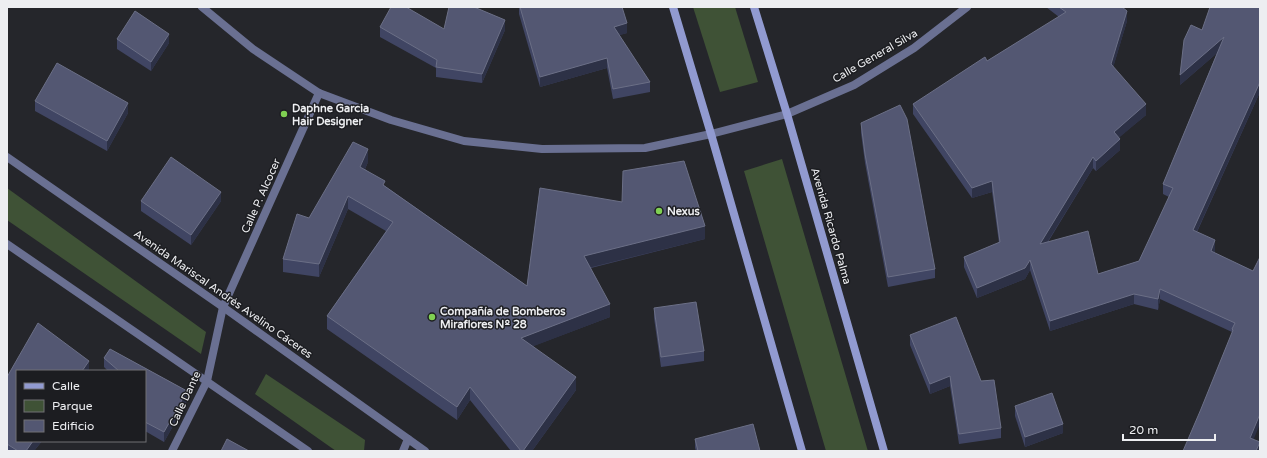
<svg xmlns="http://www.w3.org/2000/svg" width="1267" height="458" font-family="'Varela Round',sans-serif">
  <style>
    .green { fill: #3f5236 }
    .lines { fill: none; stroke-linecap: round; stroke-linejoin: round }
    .minor { stroke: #6a7092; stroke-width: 8 }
    .tertiary { stroke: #6a7092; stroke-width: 8 }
    .secondary { stroke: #919ad0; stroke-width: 8 }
    .wall { fill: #404563 }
    .shaded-wall { fill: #2d3146 }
    .building { fill: #535772; stroke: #6b6f86 }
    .poi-dot { fill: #7fd052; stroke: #1c1d21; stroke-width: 1.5 }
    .labels { text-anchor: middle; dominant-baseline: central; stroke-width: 3; stroke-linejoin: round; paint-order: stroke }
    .street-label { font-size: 11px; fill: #edeef1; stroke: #1c1d21 }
    .poi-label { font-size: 11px; font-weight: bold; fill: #edeef1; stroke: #1c1d21; text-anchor: start }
  </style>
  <rect width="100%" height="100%" fill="#25262b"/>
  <g class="green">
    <polygon points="693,7 735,7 758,82 720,92"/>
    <polygon points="782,159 867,448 868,451 826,451 744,171"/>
    <polygon points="7,188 206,332 201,354 7,220"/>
    <polygon points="266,374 365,440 364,451 336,451 255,394"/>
  </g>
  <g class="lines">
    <g class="minor">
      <polyline points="202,7 253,49 319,93 391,120 464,141 542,149 645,148 711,134 787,114 854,85 914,48 967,7"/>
      <polyline points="172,451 207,381 223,307 319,93"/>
    </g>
    <g class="tertiary">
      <polyline points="7,157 223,307 425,451"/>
      <polyline points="7,244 308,451"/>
      <polyline points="403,451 408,439"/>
    </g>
    <g class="secondary">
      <polyline points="673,7 711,134 802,451"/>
      <polyline points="754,7 787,114 884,451"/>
    </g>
  </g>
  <g class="wall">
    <polygon points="519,7 622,7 627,33 619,35 650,82 650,92 613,99 607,68 540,87 519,14"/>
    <polygon points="1046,7 1122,7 1127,21 1113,67 1146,115 1119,137 1120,150 1096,171 1093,168 1048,242 1098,274 1139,261 1169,197 1163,194 1163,184 1217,53 1180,85 1202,30 1260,7 1260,92 1197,232 1215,251 1214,253 1253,271 1253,440 1260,451 1201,409 1232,334 1232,332 1160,299 1158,310 1134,304 1050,331 1030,270 1025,279 977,298 964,267 964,257 999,243 992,192 972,198 913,114 913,104 987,61 1059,17"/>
    <polygon points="380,27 444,29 505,30 482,83 436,77 436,68 380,37"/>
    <polygon points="117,39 169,43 151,71 117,49"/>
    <polygon points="35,101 128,113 107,151 35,111"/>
    <polygon points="861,123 935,269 935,278 888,287 865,163 861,133"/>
    <polygon points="368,162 365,169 385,186 527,286 540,188 705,239 591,268 610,317 533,346 576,390 532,451 511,451 470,400 457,420 327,329 327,316 386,231 348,209 319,277 283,272 283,259 309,218"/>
    <polygon points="141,201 221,201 191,245 141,211"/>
    <polygon points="654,308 704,351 704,361 661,367 654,318"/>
    <polygon points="910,335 981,381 1001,428 1001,438 959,444 950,386 930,394 910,345"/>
    <polygon points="110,349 187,391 187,401 164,442 145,431 145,371 108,371 104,367 104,358"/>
    <polygon points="89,371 17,441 42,441 34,451 7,451 7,377"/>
    <polygon points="1015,406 1063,433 1025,447 1015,416"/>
    <polygon points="695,439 760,451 696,451 695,448"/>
  </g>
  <g class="shaded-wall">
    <polygon points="1127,11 1127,21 1111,75 1111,64"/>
    <polygon points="505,20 505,30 482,83 482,74"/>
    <polygon points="627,23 627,33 614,37 614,27"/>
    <polygon points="169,34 169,43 151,71 151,62"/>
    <polygon points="1224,37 1224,47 1180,85 1180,75"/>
    <polygon points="607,58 607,68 540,87 540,77"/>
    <polygon points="1260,82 1260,92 1193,240 1193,230"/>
    <polygon points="128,103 128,113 107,151 107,141"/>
    <polygon points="1146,104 1146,115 1114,142 1114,132"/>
    <polygon points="1120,139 1120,150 1096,171 1096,161"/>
    <polygon points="368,149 368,162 360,180 360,167"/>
    <polygon points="1093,157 1093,168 1040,254 1040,244"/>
    <polygon points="992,181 992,192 972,198 972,188"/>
    <polygon points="221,192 221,201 191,245 191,235"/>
    <polygon points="348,196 348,209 319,277 319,264"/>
    <polygon points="705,226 705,239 584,269 584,256"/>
    <polygon points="1215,240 1215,251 1211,261 1211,251"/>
    <polygon points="1030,260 1030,270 1025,279 977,298 977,288"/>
    <polygon points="1160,289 1160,299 1158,310 1158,299"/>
    <polygon points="1134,294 1134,304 1050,331 1050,321"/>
    <polygon points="610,304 610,317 521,351 521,338"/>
    <polygon points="89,361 89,371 82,371"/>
    <polygon points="950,376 950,386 930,394 930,384"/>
    <polygon points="576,377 576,390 532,451 523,451"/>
    <polygon points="470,387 470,400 457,420 457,407"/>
    <polygon points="187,391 187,401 164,442 164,432"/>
    <polygon points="1260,414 1260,424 1250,448 1250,438"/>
    <polygon points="1063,424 1063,433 1025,447 1025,437"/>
    <polygon points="33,441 42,441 34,451 26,451"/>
    <polygon points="1260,442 1260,451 1256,451"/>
  </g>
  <g class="building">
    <polygon points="391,7 406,7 444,29 449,7 474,7 505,20 482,74 436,67 437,60 380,27"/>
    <polygon points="520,7 622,7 627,23 614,27 650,82 613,89 607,58 540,77"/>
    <polygon points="1059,7 1122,7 1127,11 1111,64 1146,104 1114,132 1120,139 1096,161 1093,157 1040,244 1088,231 1098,274 1139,261 1173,188 1163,184 1224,37 1180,75 1184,40 1191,25 1202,30 1210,7 1260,7 1260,82 1193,230 1215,240 1211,251 1253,271 1260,257 1260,414 1250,438 1260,442 1256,451 1183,451 1201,409 1233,330 1232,329 1235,323 1160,289 1158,299 1134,294 1050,321 1030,260 1025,268 977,288 964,257 1000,242 992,181 972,188 913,104 985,57 987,61 1066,12"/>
    <polygon points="135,11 169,34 151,62 117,39"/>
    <polygon points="57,63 128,103 107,141 35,101"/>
    <polygon points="900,105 907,119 935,269 888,277 865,154 861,123"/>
    <polygon points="353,142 368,149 360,167 385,181 383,185 527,286 540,188 622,202 623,171 684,161 705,226 584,256 610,304 521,338 576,377 523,451 521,451 470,387 457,407 327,316 393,222 348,196 319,264 283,259 297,214 309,218"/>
    <polygon points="171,157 221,192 191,235 141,201"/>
    <polygon points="696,302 704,351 661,357 654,308"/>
    <polygon points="956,317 981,381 994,380 1001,428 959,434 950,376 930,384 910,335"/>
    <polygon points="38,323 89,361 82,371 17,371 17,441 33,441 26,451 18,451 7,444 7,377"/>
    <polygon points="110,349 187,391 164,432 145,422 145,371 119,371 104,358"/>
    <polygon points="1052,393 1063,424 1025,437 1015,406"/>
    <polygon points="753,424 760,451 698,451 695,439"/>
    <polygon points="227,439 249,451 221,451"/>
  </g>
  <g class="poi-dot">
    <circle cx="284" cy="114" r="4"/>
    <circle cx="659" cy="211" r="4"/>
    <circle cx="432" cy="317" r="4"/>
  </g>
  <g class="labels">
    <g class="street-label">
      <text transform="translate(875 56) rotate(-30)">Calle General Silva</text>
      <text transform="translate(261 196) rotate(-66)">Calle P. Alcocer</text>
      <text transform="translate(831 226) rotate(74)">Avenida Ricardo Palma</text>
      <text transform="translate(223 294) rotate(35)">Avenida Mariscal Andrés Avelino Cáceres</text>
      <text transform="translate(185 399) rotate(-65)">Calle Dante</text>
    </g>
    <g class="poi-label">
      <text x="292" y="108">Daphne Garcia<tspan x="292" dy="13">Hair Designer</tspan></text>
      <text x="667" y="211">Nexus</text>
      <text x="440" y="311">Compañía de Bomberos<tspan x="440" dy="13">Miraflores Nº 28</tspan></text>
    </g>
  </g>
  <rect width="1267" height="458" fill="none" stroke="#edeef1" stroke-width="16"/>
  <rect x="16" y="370" width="130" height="72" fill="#1c1d21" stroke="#707174"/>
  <rect x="24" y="383" width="20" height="6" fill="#919ad0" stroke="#707174"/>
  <text x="52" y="390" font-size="12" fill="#edeef1">Calle</text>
  <rect x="24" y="400" width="20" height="12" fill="#3f5236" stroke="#707174"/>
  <text x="52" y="410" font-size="12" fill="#edeef1">Parque</text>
  <rect x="24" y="420" width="20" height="12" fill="#535772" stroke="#707174"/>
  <text x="52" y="430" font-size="12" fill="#edeef1">Edificio</text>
  <path d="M1123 434v6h92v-6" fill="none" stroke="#edeef1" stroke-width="2"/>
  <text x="1129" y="434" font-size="12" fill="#edeef1" stroke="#1c1d21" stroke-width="3" paint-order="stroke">20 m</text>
</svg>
